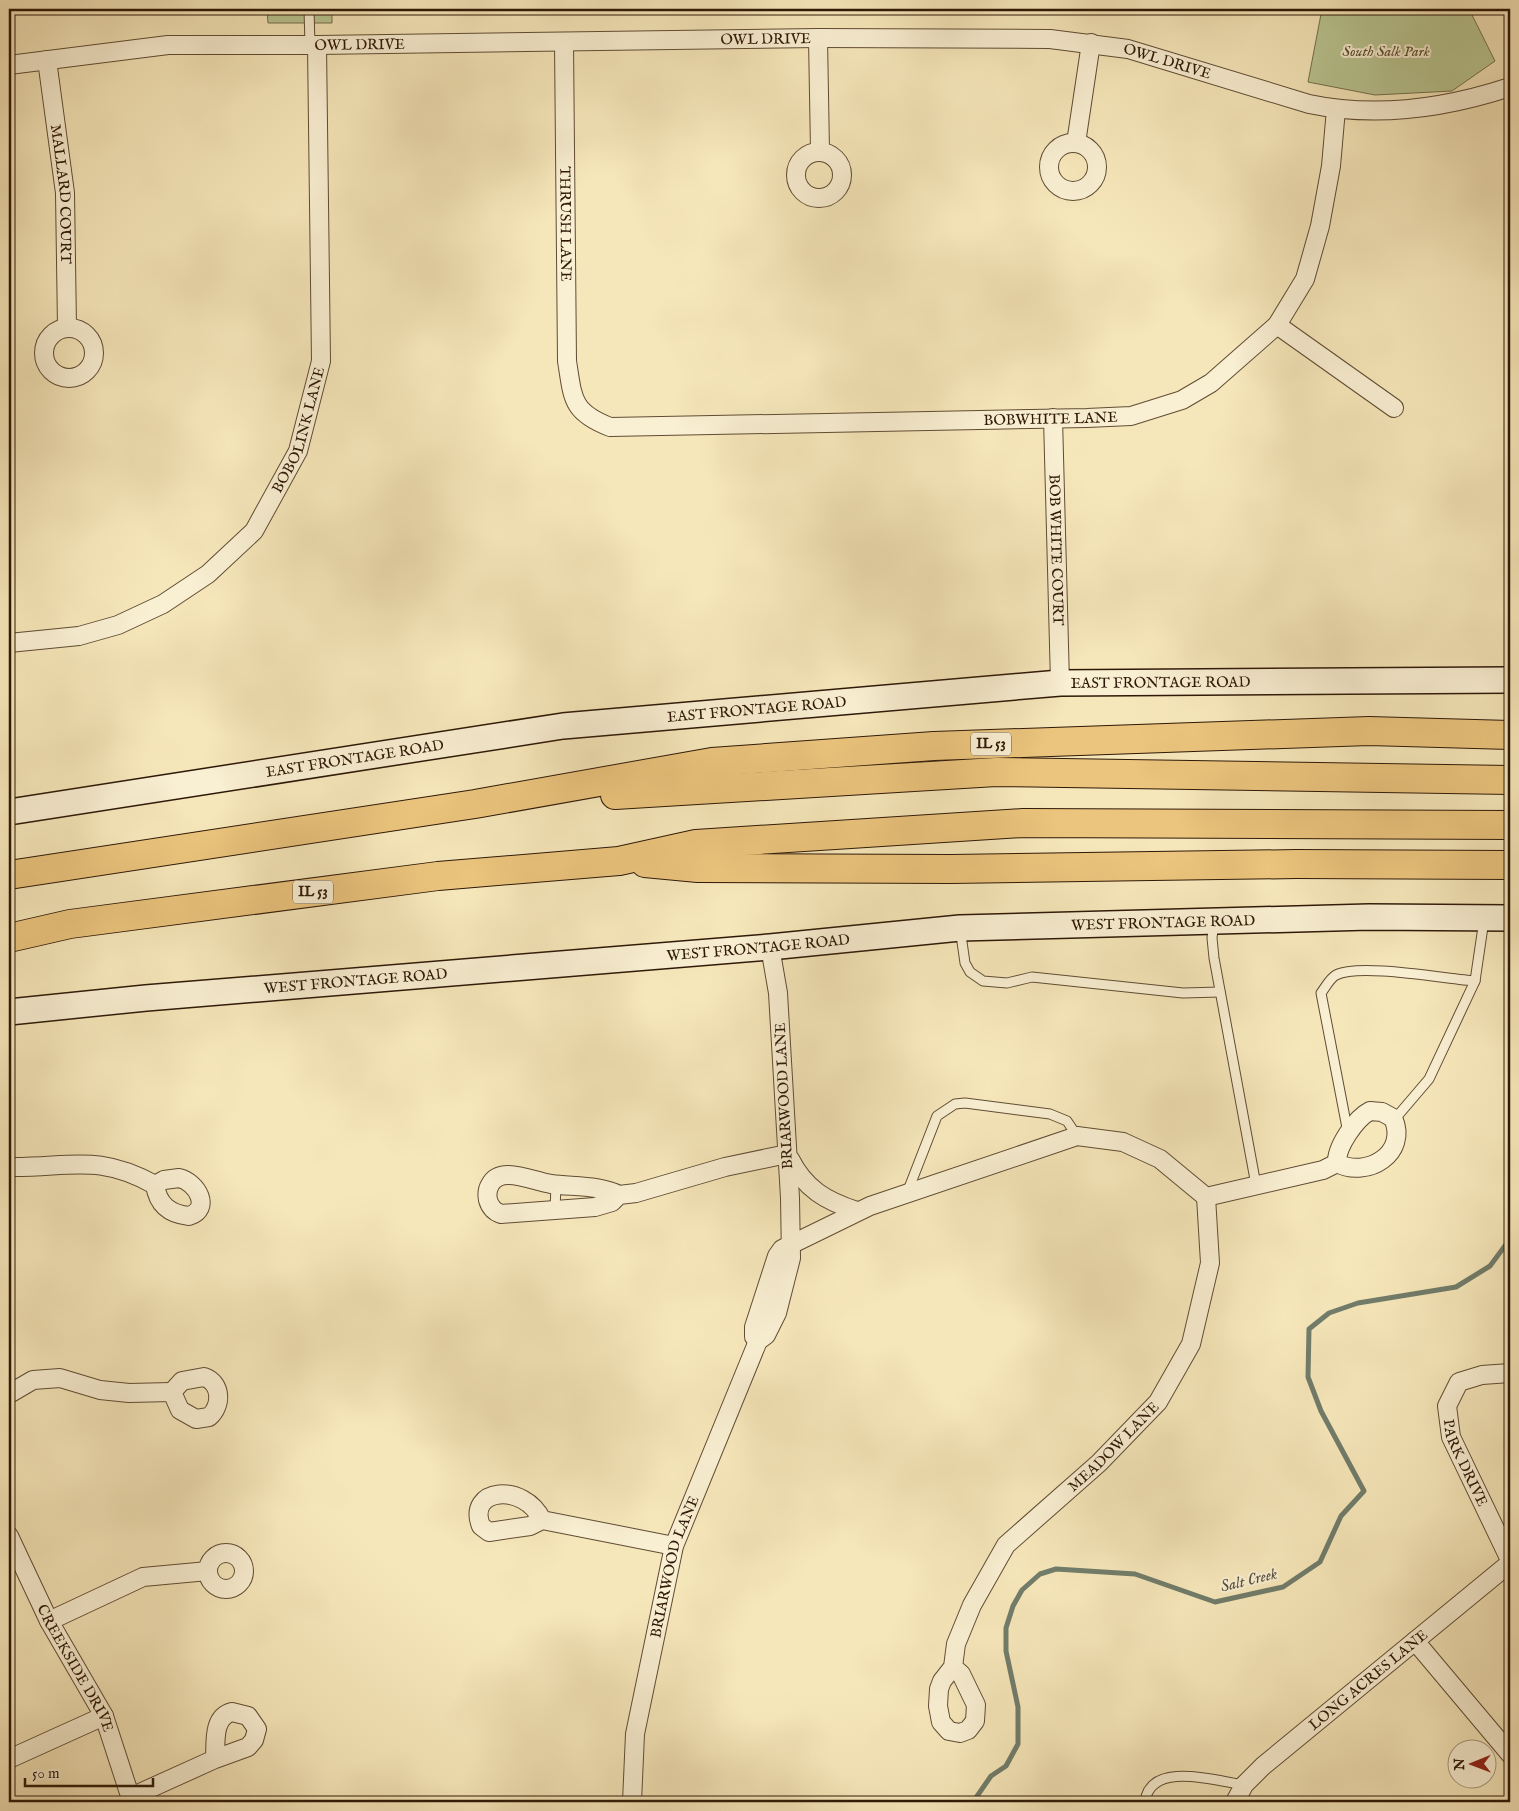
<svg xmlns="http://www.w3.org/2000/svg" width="1519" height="1811" font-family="'IM FELL English',serif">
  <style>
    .green { fill: #b9c692; stroke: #746f4c }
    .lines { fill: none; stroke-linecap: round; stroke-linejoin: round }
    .stream { stroke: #717d6b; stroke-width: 5 }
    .lane-casing { stroke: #604c34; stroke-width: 11 }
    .street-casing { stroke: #604c34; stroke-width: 20 }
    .secondary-casing { stroke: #2e1807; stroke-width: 28 }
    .highway-casing { stroke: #2e1807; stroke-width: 30 }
    .path { stroke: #2e1807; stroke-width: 3; stroke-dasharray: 1 2.5; stroke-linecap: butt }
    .lane { stroke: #f9efd2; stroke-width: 9 }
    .street { stroke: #f9efd2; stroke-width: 18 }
    .secondary { stroke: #f9efd2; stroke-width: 25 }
    .highway { stroke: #ebc47d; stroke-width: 28 }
    .labels { text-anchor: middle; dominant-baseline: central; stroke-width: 4; stroke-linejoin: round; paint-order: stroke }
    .shield { fill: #f9efd2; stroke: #6b5844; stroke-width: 1 }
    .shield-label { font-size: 14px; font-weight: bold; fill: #2e1807 }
    .street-label { font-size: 15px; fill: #2e1807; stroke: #f9efd2 }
    .park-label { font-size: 15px; font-style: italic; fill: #584c31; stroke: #f9efd2 }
    .water-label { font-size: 16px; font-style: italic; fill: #555341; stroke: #f9efd2 }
  </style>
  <rect width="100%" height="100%" fill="#f6e7ba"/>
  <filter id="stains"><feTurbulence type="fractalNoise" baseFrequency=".004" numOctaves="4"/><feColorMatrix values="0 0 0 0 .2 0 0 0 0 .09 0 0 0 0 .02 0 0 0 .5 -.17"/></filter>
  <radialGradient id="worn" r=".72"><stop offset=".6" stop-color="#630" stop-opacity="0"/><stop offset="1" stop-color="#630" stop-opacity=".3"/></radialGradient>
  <g class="green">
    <polygon points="267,9 332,9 332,23 268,23"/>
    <polygon points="1322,9 1469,9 1495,61 1452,91 1375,95 1308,82"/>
  </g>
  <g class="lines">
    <polyline class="stream" points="973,1802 991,1776 1006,1766 1018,1744 1018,1707 1006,1651 1006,1628 1013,1606 1022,1590 1040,1574 1056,1569 1135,1574 1215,1602 1283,1587 1320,1562 1341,1516 1364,1491 1321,1411 1308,1377 1309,1329 1329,1313 1358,1303 1456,1287 1490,1266 1510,1239"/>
    <g class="lane-casing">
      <g id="lane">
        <polyline points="309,9 310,45"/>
        <polyline points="1214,922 1212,938 1214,958 1256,1185"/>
        <polyline points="960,928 965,963 970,972 983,981 1007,983 1032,977 1183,993 1220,992"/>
        <polyline points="1394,1120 1429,1079 1475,981 1484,920"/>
        <path d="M1348 1133 1321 993C1325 988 1330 978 1336 975 1360 963 1446 979 1475 981"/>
        <polyline points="907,1193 937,1116 955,1104 965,1103 1050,1114 1067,1121 1077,1136"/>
        <polyline points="555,1210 556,1185"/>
        <path d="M1145 1802C1150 1760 1216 1781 1244 1785"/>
      </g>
    </g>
    <g class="street-casing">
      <g id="street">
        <polyline points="818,38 820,151"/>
        <path id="s1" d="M564 43 567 361C573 398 571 412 610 427L1087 418 1131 416 1182 400 1211 383 1277 325 1305 279 1320 226 1331 166 1336 109"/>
        <path id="s2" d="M47 60 65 193 67 328"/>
        <path id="s3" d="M9 65 168 45H317L818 38 1050 39 1128 49 1309 104C1376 118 1446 108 1510 87"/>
        <circle cx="1073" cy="167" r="24"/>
        <polyline points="1076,143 1091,43"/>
        <circle cx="819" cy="175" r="23"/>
        <polyline points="1277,325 1394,408"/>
        <circle cx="69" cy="353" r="25"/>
        <path id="s4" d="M1053 418 1060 683"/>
        <path id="s5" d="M9 643 79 636 118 625 163 604 208 574 254 531 298 451 321 361 317 45"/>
        <path d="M1370 1111 1382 1112 1393 1118C1409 1153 1367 1179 1337 1163 1336 1147 1356 1118 1370 1111Z"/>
        <path d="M790 1159C805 1189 826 1201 857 1211"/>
        <path d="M9 1167C70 1168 97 1153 155 1185"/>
        <path d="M179 1178C197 1182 212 1209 189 1216 170 1214 158 1205 155 1185L164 1180Z"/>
        <path d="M619 1195C600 1185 572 1187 551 1184 534 1182 500 1164 490 1185 487 1190 487 1195 488 1200 490 1207 495 1212 501 1214L595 1207 612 1202 619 1195 636 1193 725 1167 787 1154"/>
        <polyline points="758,1341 754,1337 754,1327 777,1256 782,1249 870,1206 1077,1136 1123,1142 1160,1159 1206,1197 1323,1170 1337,1163"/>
        <path id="s6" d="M1510 1373 1482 1375 1459 1382 1447 1406 1451 1437 1510 1560"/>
        <path d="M204 1377C222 1383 222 1406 209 1417L196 1419 180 1410 172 1392 182 1381Z"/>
        <polyline points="9,1394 33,1380 60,1378 100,1390 129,1393 172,1392"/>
        <path d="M542 1520C524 1482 466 1488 481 1526L489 1532 530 1526 542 1520 674 1546"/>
        <path id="s7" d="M9 1536 49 1621 104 1716 132 1802"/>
        <circle cx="226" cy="1571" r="18"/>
        <polyline points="49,1621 143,1577 208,1571"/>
        <polyline points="1415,1641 1510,1754"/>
        <path id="s8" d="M953 1667 961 1674 976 1705 975 1721 968 1730 960 1733 949 1731 941 1722 938 1706 939 1689 942 1681 953 1667 956 1644 972 1605 1006 1545 1099 1463 1158 1402 1191 1344 1210 1263 1206 1197"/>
        <polyline points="9,1759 104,1716"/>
        <path d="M131 1797 215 1759 248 1747 254 1740 257 1729 248 1716 232 1712C212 1717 216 1744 215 1759"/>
        <path id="s9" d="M632 1802 635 1734 674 1546 758 1341 766 1335 777 1313 791 1258 790 1198 778 993 770 947"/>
        <path id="s10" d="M1235 1802 1244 1785 1263 1766 1510 1563"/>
      </g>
    </g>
    <g class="secondary-casing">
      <g id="secondary">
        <path id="s11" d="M9 812 563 726 1060 683 1510 680"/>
        <path id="s12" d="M9 1012 146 998 770 947 960 928 1369 917 1510 918"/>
      </g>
    </g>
    <g class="highway-casing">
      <g id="highway">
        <polyline points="615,795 996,772 1510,780"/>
        <polyline points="645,863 698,868 951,869 1296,864 1510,865"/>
        <polyline points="9,875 475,804 712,762 934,746 1369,731 1510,735"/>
        <polyline points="9,938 70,924 438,876 619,861 696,844 1023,823 1510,825"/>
      </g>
    </g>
    <polyline class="path" points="282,9 282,11"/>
    <use href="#lane" class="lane"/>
    <use href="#street" class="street"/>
    <use href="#secondary" class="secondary"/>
    <use href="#highway" class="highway"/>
  </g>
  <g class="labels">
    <g class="shield">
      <rect x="971" y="732.5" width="40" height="23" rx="4"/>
      <rect x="293" y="880.5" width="40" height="23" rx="4"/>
    </g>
    <g class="shield-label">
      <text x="991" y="744">IL 53</text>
      <text x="313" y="892">IL 53</text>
    </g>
    <g class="street-label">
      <text stroke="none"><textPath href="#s3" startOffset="758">OWL DRIVE</textPath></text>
      <text stroke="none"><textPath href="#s3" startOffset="352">OWL DRIVE</textPath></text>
      <text stroke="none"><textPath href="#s3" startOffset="1162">OWL DRIVE</textPath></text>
      <text stroke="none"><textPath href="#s2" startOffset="135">MALLARD COURT</textPath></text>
      <text stroke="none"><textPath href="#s1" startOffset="181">THRUSH LANE</textPath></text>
      <text stroke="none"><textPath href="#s1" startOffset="844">BOBWHITE LANE</textPath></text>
      <text stroke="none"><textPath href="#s5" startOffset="389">BOBOLINK LANE</textPath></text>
      <text stroke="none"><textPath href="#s4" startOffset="132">BOB WHITE COURT</textPath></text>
      <text stroke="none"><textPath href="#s11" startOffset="1160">EAST FRONTAGE ROAD</textPath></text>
      <text stroke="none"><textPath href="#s11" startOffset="755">EAST FRONTAGE ROAD</textPath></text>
      <text stroke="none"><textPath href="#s11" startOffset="350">EAST FRONTAGE ROAD</textPath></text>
      <text stroke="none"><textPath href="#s12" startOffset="1158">WEST FRONTAGE ROAD</textPath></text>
      <text stroke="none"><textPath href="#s12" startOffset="752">WEST FRONTAGE ROAD</textPath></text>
      <text stroke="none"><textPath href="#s12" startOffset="348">WEST FRONTAGE ROAD</textPath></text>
      <text transform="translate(784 1096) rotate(-93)">BRIARWOOD LANE</text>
      <text stroke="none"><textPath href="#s8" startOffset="444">MEADOW LANE</textPath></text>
      <text stroke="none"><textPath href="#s6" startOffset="139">PARK DRIVE</textPath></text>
      <text stroke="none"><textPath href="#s9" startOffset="240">BRIARWOOD LANE</textPath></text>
      <text stroke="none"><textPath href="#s7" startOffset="148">CREEKSIDE DRIVE</textPath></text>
      <text stroke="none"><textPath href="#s10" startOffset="182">LONG ACRES LANE</textPath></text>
    </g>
    <g class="park-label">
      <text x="1386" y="51">South Salk Park</text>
    </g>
    <g class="water-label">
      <text transform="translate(1249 1581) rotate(-14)">Salt Creek</text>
    </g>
  </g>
  <rect width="1519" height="1811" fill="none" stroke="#f6e7ba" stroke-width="30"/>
  <rect x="10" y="10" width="1499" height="1791" fill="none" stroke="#2e1807" stroke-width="2.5"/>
  <rect x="15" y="15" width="1489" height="1781" fill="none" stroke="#2e1807"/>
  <g transform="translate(1472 1764) rotate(269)"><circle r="24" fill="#f9efd2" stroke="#a89981"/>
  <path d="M0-4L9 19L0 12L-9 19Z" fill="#8f2418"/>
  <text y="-8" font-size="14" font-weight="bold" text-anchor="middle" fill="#2e1807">N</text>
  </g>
  <path d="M25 1778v8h128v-8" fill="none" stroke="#2e1807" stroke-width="2.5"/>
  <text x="32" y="1778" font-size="15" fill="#2e1807" stroke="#f9efd2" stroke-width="4" paint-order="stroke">50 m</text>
  <rect width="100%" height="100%" filter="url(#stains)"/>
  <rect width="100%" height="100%" fill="url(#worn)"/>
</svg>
